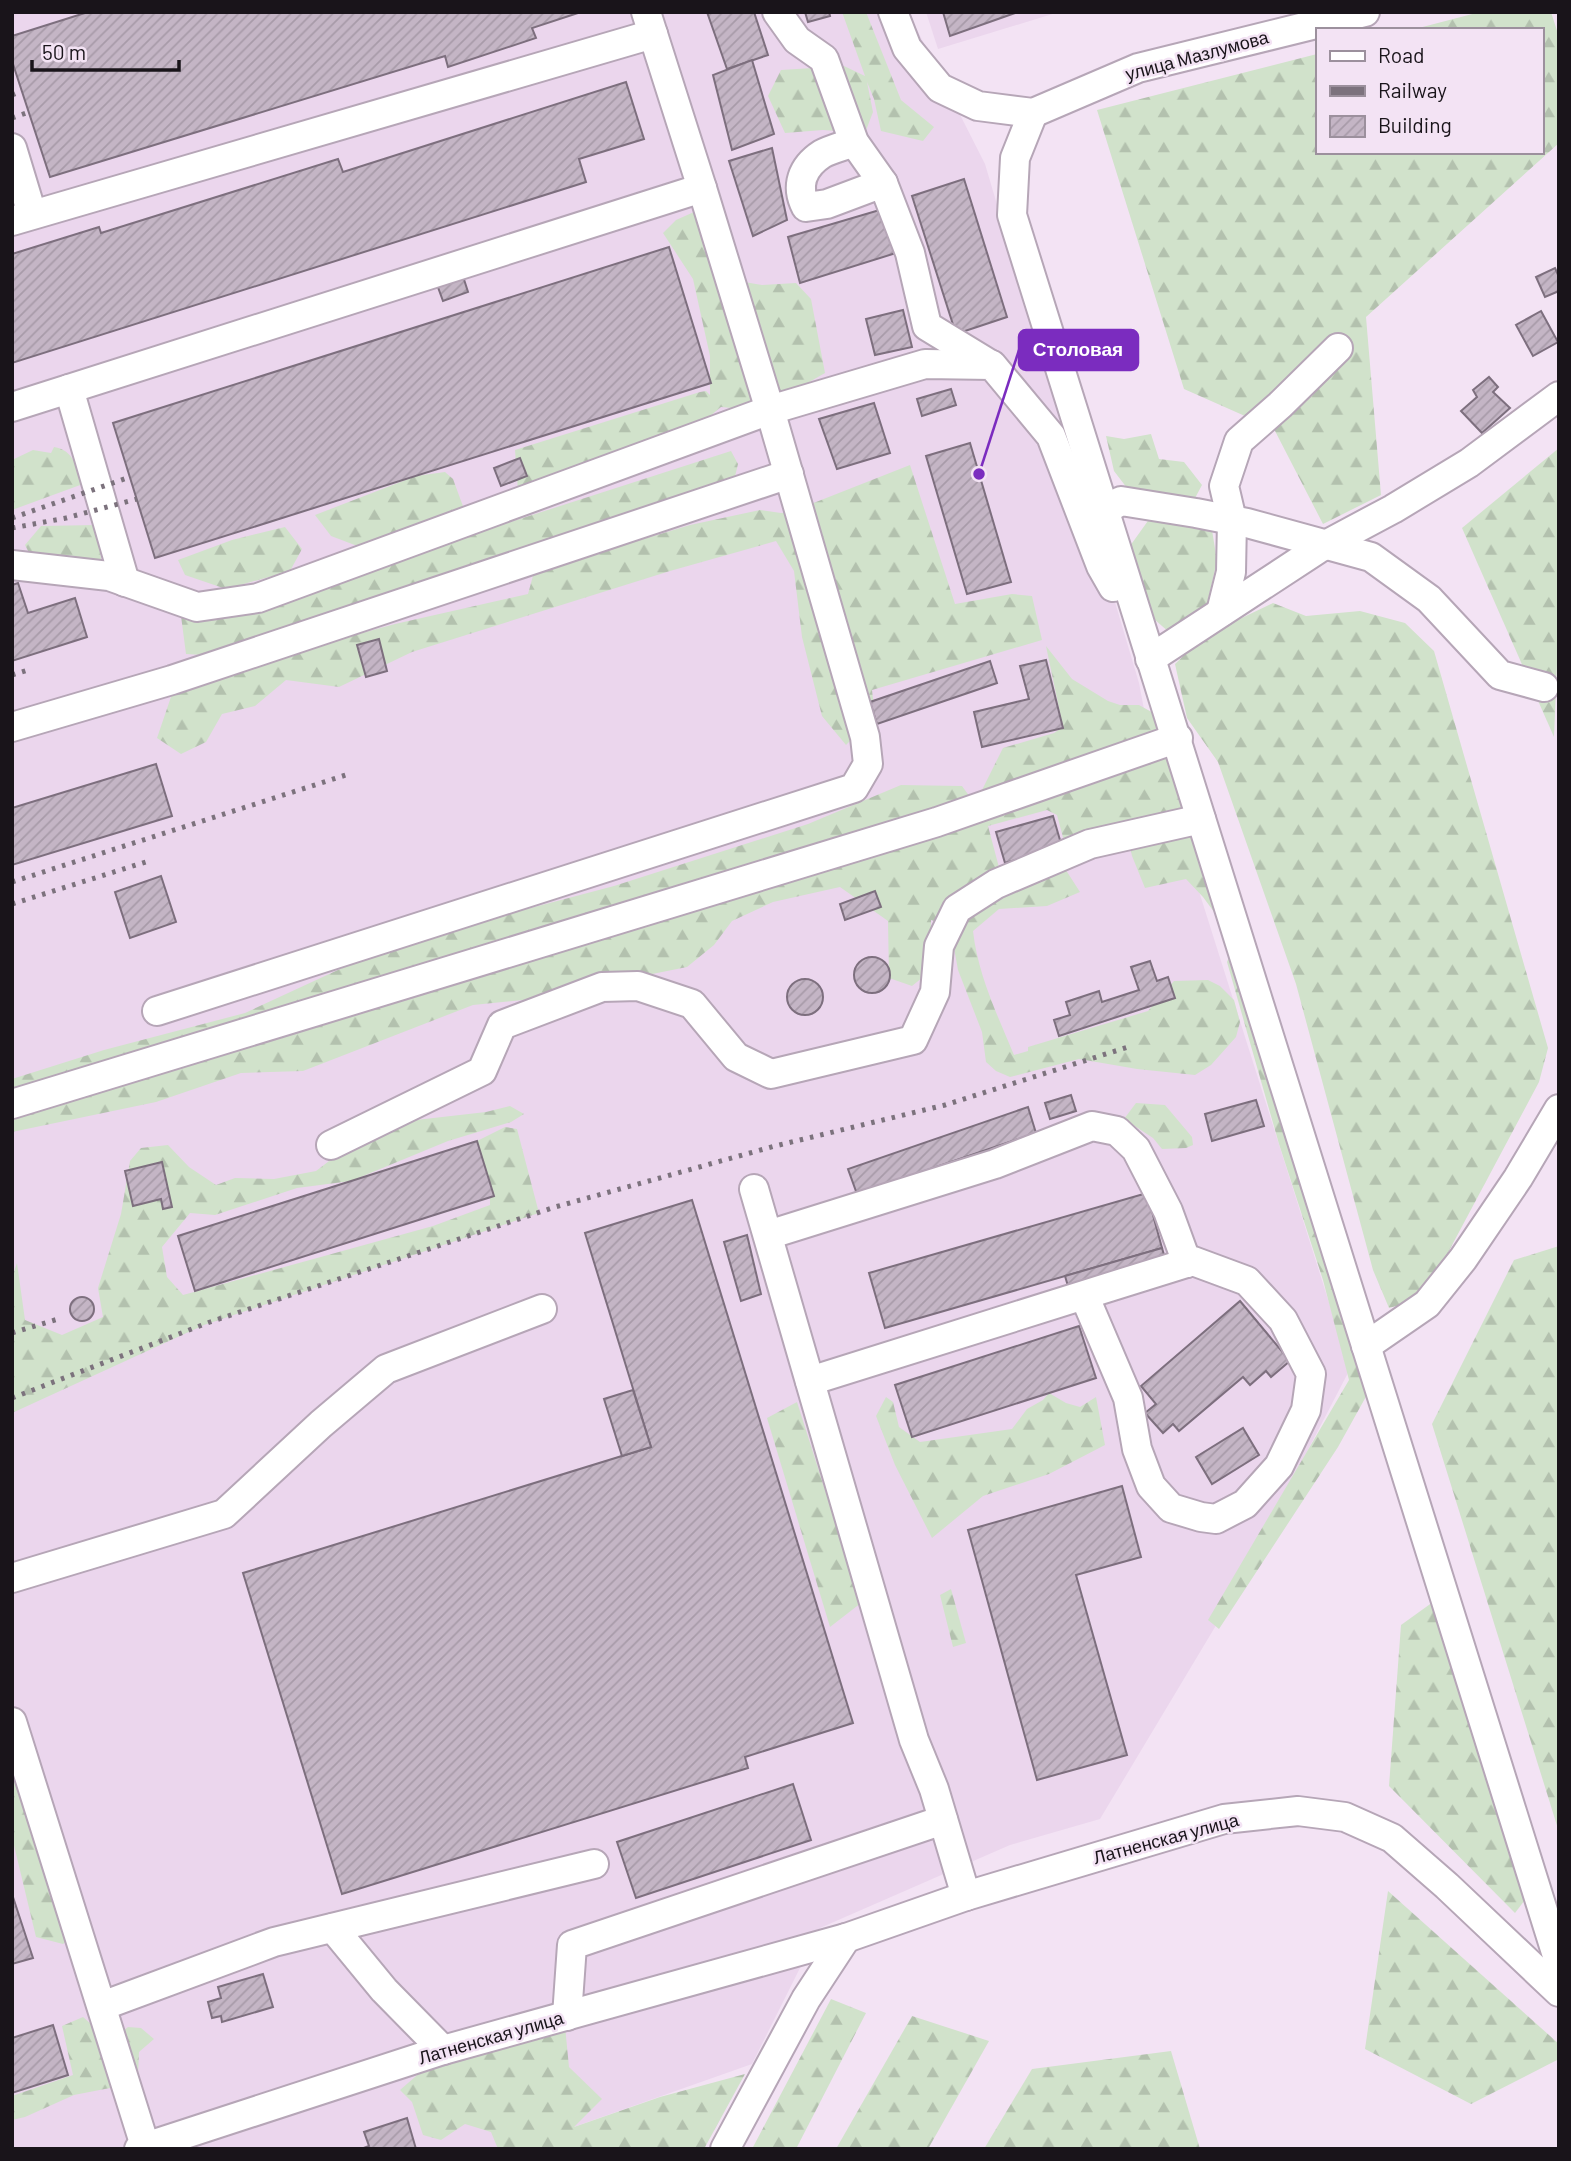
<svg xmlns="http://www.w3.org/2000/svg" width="1571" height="2161" viewBox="0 0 1571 2161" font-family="Barlow,sans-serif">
<defs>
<pattern id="forest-firs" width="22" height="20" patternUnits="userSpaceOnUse" patternTransform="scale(1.75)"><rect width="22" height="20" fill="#d1e2cb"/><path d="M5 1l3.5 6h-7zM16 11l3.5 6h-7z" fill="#b3c1ae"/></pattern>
<pattern id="building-hatch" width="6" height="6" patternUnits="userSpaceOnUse" patternTransform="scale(1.75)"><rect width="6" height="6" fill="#c4b5c5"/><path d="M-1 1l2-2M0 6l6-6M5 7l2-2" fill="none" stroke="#a89ba9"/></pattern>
</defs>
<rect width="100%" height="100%" fill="#f3e3f4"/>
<g fill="#ebd6ed">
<polygon points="12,12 908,12 985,164 1139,683 1148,730 1350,1369 1221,1617 1100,1819 1010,1845 820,1928 752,2064 534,2141 532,2149 12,2149"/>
<polygon points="926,12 1059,12 938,49"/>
</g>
<g fill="url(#forest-firs)">
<polygon points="842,12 866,12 901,100 934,127 923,141 881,131 874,99 867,82 873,112 865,133 823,130 785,133 768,96 781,70 844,66 865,76"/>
<polygon points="1480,12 1551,12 1559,37 1559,143 1366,317 1381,495 1323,524 1274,429 1184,389 1097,110 1317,54 1317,152 1541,152 1541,30 1411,30"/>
<polygon points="712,204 744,282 762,285 796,283 811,299 825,373 790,393 754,410 721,407 687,435 518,491 515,450 700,392 706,391 710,395 710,356 693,279 663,233 676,220"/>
<polygon points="1151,434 1159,459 1184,462 1202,485 1194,500 1127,488 1114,471 1106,436 1124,439"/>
<path d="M54 447C74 450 77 468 83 484L12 510V460L33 450 51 453Z"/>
<polygon points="1559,448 1559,615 1554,737 1462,528"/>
<polygon points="731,451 738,464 731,493 218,656 186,654 181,616 473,534"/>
<polygon points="910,465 955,604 1012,594 1032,596 1042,640 872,690 875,716 846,745 822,716 802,637 794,571 776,541 670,571 412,652 339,687 286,680 255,706 222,714 206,742 181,754 157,738 173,691 277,656 395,624 528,594 534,572 690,525 760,510 781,513 812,510 811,504"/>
<polygon points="445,472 453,479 464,509 360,547 331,536 315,515 416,476"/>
<polygon points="1150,518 1212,530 1217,561 1206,608 1170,633 1154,619 1130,546"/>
<polygon points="96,525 101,558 98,585 44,582 25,545 41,526"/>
<polygon points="285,527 302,549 290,571 226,589 185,575 178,560 232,540"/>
<polygon points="1273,603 1306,616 1360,611 1405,623 1434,651 1548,1048 1539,1082 1435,1277 1415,1301 1389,1308 1373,1270 1296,984 1218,762 1187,718 1175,664 1204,636"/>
<path d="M1046 646 1072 679 1108 701 1120 705H1139L1157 715 1217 916 1203 897 1186 879 1145 888 1132 856 1125 825 1065 845 1057 815 1047 810 988 826 1001 875 1062 864 1080 892 1047 906 999 909 973 931C978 975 997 1014 1014 1055L1028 1051V1047L1148 1011 1174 981 1208 980 1220 986 1234 1000 1240 1022 1236 1037 1211 1065 1195 1075 1137 1069 1079 1059 1010 1077 996 1071 986 1062 982 1032 958 970 950 926 931 920V930L948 957 912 986 889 978 888 921 840 887 773 902 732 921 714 945 687 967 523 1000 473 1005 303 1071 241 1073 156 1102 12 1132V1079L104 1050 245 1013 366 957 493 918 614 886 808 824 901 785 962 786 978 808 979 796 1003 748 1054 733 1063 727Z"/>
<polygon points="1229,957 1239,959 1373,1384 1338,1447 1219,1629 1208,1620 1349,1380 1323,1280 1279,1144 1227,962"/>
<polygon points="1136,1103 1165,1105 1192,1137 1193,1145 1186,1148 1162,1149 1153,1138 1124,1119"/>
<polygon points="510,1106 524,1114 511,1122 448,1141 351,1181 297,1188 215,1215 190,1213 162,1247 167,1277 183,1295 433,1226 490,1205 490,1183 477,1141 505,1127 517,1129 539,1213 204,1325 12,1413 12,1277 17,1263 25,1320 62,1335 103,1317 98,1288 121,1214 130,1161 141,1148 168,1145 189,1167 216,1185 235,1178 274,1179 316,1171 337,1155 407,1121 486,1112"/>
<polygon points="1559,1246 1559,1832 1432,1424 1514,1260"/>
<polygon points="1049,1393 1066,1403 1080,1407 1096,1397 1105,1445 1049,1474 983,1496 932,1538 895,1465 876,1416 886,1397 893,1402 899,1427 920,1442 1012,1429 1027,1409 1043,1400"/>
<polygon points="797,1402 861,1603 830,1627 767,1418"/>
<polygon points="951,1589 966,1643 953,1647 940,1595"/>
<polygon points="1433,1602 1531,1892 1515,1913 1389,1786 1401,1625"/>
<polygon points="12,1746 79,1933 63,1944 36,1937 12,1837"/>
<polygon points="1388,1891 1559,2044 1559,2059 1471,2104 1365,2049"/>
<polygon points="831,1999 866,2013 796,2149 752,2149"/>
<polygon points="912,2016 989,2041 928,2149 836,2149"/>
<polygon points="83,2017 91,2024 118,2035 128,2027 141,2028 154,2039 139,2052 138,2076 110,2088 74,2095 25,2117 12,2120 12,2096 73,2075 62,2026"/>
<polygon points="565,2026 569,2067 602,2099 574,2127 660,2097 745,2074 704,2149 498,2149 491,2132 465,2124 441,2140 423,2135 412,2102 400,2090 423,2070"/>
<polygon points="1171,2051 1200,2149 984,2149 1032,2069"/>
</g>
<g fill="url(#building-hatch)" stroke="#7d6f7e" stroke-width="2">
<polygon points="88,12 581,12 532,28 536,38 448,67 445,56 50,177 12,61 12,36"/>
<polygon points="707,12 754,12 768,55 727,69"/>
<polygon points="805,12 829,12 830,16 808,22"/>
<polygon points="943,12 1014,12 1015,13 950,36"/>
<polygon points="752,60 774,134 732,150 713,75"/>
<polygon points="626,82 644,139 579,159 586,182 12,363 12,254 99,227 101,233 338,159 343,172"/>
<polygon points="772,148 787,220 753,236 729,161"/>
<polygon points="964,179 1007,317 956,334 912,196"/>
<polygon points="883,209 896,253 800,283 788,237"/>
<polygon points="669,247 711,383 155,558 113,423"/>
<polygon points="1555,268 1559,277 1559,291 1545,297 1536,277"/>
<polygon points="461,270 468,292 443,301 435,279"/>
<polygon points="903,310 912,347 875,355 866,319"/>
<polygon points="1541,311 1558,342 1533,356 1516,325"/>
<polygon points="1489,377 1498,387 1493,392 1510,408 1482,433 1461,411 1477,397 1473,390"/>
<polygon points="951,389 956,405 922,416 917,399"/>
<polygon points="874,403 890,453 837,469 819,419"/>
<polygon points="970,443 1011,582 967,594 926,456"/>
<polygon points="520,458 527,476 501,486 494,468"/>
<polygon points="18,583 28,613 75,598 87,637 12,661 12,585"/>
<polygon points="379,639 387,671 366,677 357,645"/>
<polygon points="1046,660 1063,728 982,747 974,712 1029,699 1020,666"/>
<polygon points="990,661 997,683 877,724 870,702"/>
<polygon points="156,764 172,816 12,865 12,808"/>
<polygon points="1053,816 1062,847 1005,863 996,832"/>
<polygon points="161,876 176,922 130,938 115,892"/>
<polygon points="875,891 881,907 845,920 840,904"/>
<circle cx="872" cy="975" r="18"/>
<polygon points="1150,961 1157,981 1168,977 1175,998 1059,1036 1054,1020 1070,1015 1066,1002 1099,991 1102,1002 1139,990 1131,967"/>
<circle cx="805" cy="997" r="18"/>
<polygon points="1071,1095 1076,1111 1050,1119 1045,1103"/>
<polygon points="1256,1100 1264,1126 1212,1141 1205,1114"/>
<polygon points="1028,1107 1036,1133 857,1194 848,1169"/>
<polygon points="477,1141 494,1196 195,1291 178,1236"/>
<polygon points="162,1162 172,1207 163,1209 161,1199 133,1206 125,1171"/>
<polygon points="1147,1193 1162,1248 885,1328 869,1273"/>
<polygon points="692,1200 853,1723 745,1757 748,1768 342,1894 243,1573 651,1447 585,1233"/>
<polygon points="747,1235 761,1294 741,1301 724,1242"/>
<polygon points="1162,1248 1167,1265 1070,1293 1065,1276"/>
<circle cx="82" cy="1309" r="12"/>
<polygon points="1240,1301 1290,1361 1271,1377 1266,1371 1250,1385 1243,1377 1179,1431 1173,1424 1163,1433 1145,1413 1156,1404 1141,1386"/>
<polygon points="1079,1326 1096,1378 912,1437 895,1385"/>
<polygon points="633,1390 651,1447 622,1456 604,1399"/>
<polygon points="1243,1428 1259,1455 1212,1484 1196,1457"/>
<polygon points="1122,1486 1141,1557 1076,1575 1127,1755 1037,1780 968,1530"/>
<polygon points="793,1784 811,1840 636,1898 617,1842"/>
<polygon points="12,1894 33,1958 12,1964"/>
<polygon points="263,1974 273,2007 222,2022 221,2016 212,2018 208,2002 221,1998 218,1987"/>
<polygon points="53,2025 68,2075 12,2093 12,2038"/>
<polygon points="407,2118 416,2149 361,2149 369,2146 364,2132"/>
</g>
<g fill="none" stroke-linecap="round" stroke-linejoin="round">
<defs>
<g id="minor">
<polyline points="777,12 797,40 824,59 854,142 883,183 910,253 927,326 991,365"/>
<polyline points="893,12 907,48 940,88 978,106 1033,113 1138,68 1365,12"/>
<polyline points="1033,113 1015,158 1012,215 1559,1962"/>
<path d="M854 142C844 146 831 149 822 154 802 167 795 186 806 207L827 204 883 183"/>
<polyline points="12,148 32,214"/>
<polyline points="12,221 653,34"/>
<polyline points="69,389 125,582"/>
<polyline points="12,407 702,188 646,12"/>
<polyline points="1103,511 1121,501 1196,513 1247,523 1371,557 1429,599 1500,675 1544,687"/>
<polyline points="12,565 109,576 197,607 258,598 770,410 925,364 992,365 1051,436 1101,566 1113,587"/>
<polyline points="1221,612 1231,572 1232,520 1224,486 1239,441 1280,405 1338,348"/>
<polyline points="1150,659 1318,549 1393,509 1469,463 1559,396"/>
<polyline points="12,727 172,680 789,474"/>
<polyline points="157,1011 854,788 868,764 865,737 770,410 702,188"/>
<polyline points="12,1104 937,822 1178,738"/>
<polyline points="331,1145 482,1071 502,1025 602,987 638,986 692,1004 736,1057 771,1074 913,1040 935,992 939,946 957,909 996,884 1090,844 1201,819"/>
<polyline points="754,1189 914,1740 934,1789 966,1896"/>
<polyline points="768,1235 995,1164 1092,1126 1117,1131 1136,1149 1168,1211 1187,1263"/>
<polyline points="1366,1346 1427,1304 1463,1259 1518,1178 1559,1109"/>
<polyline points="810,1381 1084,1295 1193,1261 1247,1281 1283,1320 1311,1374 1306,1410 1279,1466 1245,1504 1216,1519 1201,1517 1171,1508 1151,1486 1137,1449 1128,1398 1084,1295"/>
<polyline points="12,1578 224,1514 321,1424 386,1369 542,1309"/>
<polyline points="12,1722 146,2149"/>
<polyline points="333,1928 384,1990 443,2050"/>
<polyline points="102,2006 274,1942 594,1864"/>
<polyline points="567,2016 572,1945 943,1820"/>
<polyline points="139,2149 443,2050 846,1938 966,1896 1224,1819 1298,1811 1345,1817 1392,1838 1447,1886 1559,1992"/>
<polyline points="725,2149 806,1999 846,1938"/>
</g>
</defs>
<use href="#minor" stroke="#b6a6b7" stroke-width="32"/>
<use href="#minor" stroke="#fff" stroke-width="28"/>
<g stroke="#7c727d" stroke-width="5" stroke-dasharray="3.5 7" stroke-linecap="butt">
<polyline points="12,95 22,91"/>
<polyline points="12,118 29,112"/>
<polyline points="12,518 130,477"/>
<polyline points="12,528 66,518 137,499"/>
<polyline points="12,675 28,670"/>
<polyline points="12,882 349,774"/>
<polyline points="12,904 152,860"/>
<polyline points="12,1333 58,1319"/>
<polyline points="12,1398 210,1322 555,1207 775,1146 945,1105 1128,1047"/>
</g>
</g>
<g text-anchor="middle" stroke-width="5" stroke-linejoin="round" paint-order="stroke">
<g font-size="18" fill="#19141a" stroke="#f3e3f4">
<text transform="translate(1197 56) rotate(-15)" y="6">улица Мазлумова</text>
<text transform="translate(1166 1839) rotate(-15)" y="6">Латненская улица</text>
<text transform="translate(491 2038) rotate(-16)" y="6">Латненская улица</text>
</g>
</g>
<path fill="none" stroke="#7b2cbf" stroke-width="2.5" d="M979 474L1019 350"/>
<circle fill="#7b2cbf" stroke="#f3e3f4" stroke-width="2.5" cx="979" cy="474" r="7"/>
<rect fill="#7b2cbf" stroke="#7b2cbf" stroke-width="2.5" x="1019" y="330" width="119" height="40" rx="7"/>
<g font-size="19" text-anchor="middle" font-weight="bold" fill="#fff">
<text x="1078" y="356">Столовая</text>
</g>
<rect width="1571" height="2161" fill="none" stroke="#19141a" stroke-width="28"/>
<rect x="1316" y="28" width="228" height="126" fill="#f3e3f4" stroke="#9c909d" stroke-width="2"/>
<rect x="1330" y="51" width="35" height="10" fill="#ffffff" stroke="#9c909d" stroke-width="2"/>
<text x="1378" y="63" font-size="21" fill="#19141a">Road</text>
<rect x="1330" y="86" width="35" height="10" fill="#7c727d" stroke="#9c909d" stroke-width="2"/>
<text x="1378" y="98" font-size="21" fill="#19141a">Railway</text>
<rect x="1330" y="116" width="35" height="21" fill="url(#building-hatch)" stroke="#9c909d" stroke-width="2"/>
<text x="1378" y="133" font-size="21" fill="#19141a">Building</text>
<path d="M32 60v10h147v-10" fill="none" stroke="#19141a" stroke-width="3.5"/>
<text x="42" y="60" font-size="21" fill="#19141a" stroke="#f3e3f4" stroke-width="5" paint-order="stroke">50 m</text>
</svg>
